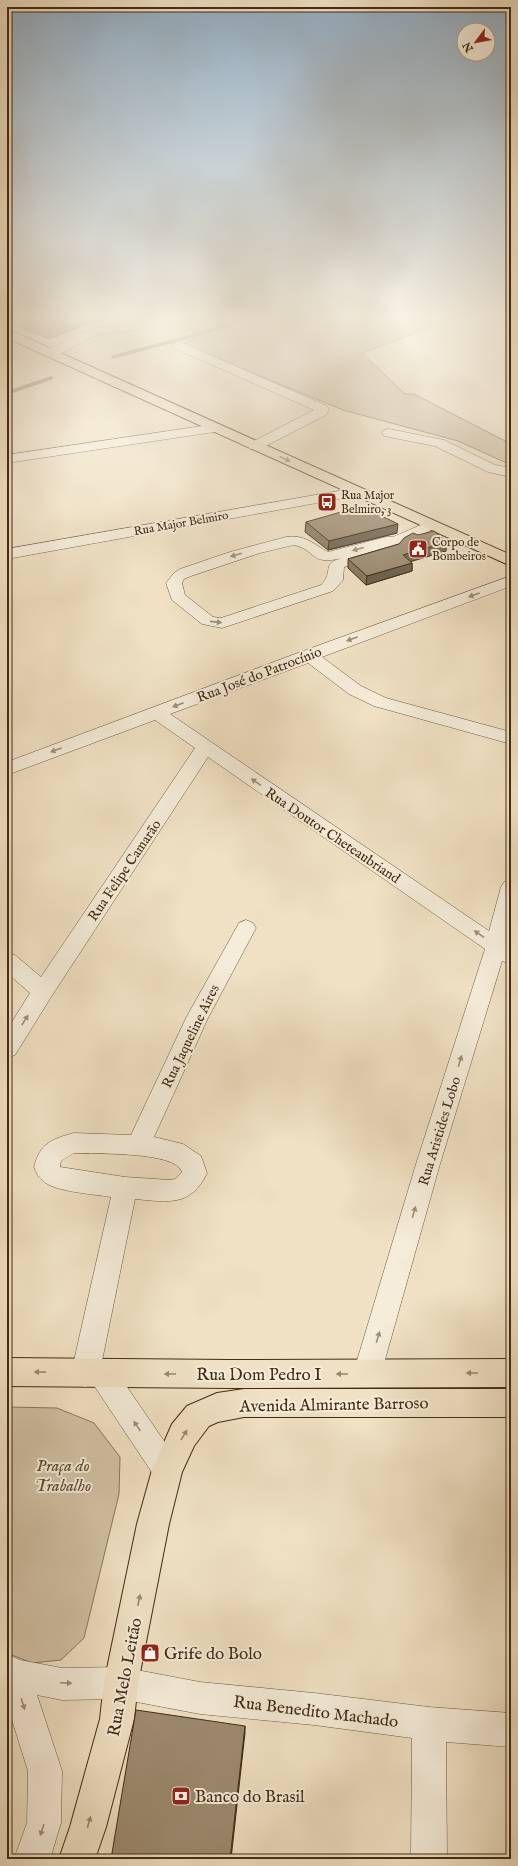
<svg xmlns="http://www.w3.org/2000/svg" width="518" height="1866" viewBox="0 0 518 1866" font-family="'IM FELL English',serif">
<rect width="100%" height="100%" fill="#f0e1c4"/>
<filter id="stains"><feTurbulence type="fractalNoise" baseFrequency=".005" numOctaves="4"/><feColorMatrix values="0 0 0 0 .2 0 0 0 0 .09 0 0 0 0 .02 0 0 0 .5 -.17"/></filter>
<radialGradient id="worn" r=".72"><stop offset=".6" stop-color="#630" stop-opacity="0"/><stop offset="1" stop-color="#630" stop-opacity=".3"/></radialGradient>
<g fill="#d2c2a6" stroke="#8a765d">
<polygon points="179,315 463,315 362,353 405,394 414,394 511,444 511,465 458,441 343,410 182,344 197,337"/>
<polygon points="483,315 511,315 511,327 510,328"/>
<polygon points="7,1407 57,1408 94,1423 120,1457 119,1494 84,1638 61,1660 32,1663 7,1653"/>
</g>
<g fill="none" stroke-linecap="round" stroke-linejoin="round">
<g stroke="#87735a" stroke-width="3.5">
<polyline points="113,357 192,336 260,315"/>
<polyline points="7,393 51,378"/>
</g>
<defs>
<g id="minor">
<polygon points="150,321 156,325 154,327 98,335 88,339 56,356 52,357 46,353 48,350 80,333 92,329"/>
<polygon points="178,341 327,406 329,409 326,415 260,449 250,449 248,446 250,443 314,410 174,348 172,345"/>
<polygon points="216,424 221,425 223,428 221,431 7,463 7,455"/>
<polygon points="389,429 444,440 495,465 511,468 511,477 488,472 435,446 384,436 382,433 384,430"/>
<polygon points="356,488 361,489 363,492 361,495 7,559 7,549"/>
<path d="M430 521 435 522 437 525 435 528 402 545 398 551 344 567 343 580 333 591 222 628 202 624 172 600 166 583 174 573 180 569 230 552 286 537C305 534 313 544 328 552L386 537H393ZM294 545C317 550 309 566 342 558 320 564 335 571 321 585L221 618 213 617 185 595 182 583 184 579 191 576 260 553Z"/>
<polygon points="511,576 511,586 322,657 361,686 386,698 511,732 511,744 374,706 349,694 308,663 170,714 489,931 501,887 504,882 511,880 511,928 507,943 511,945 511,964 502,961 440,1164 381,1374 377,1383 367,1387 357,1383 353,1374 416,1164 485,949 208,757 51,997 15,1055 7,1058 7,1030 30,993 7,973 7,953 15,955 41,977 195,748 155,720 7,775 7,762 303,651"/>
<path d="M246 920 253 923 256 928 208 1018 154 1137 183 1144 201 1156 207 1173C191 1207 168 1202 135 1199L102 1361 112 1365 177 1460 182 1470 177 1480 167 1485 157 1480 93 1384 85 1387 75 1383 71 1374 111 1197C94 1194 53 1192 42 1180 38 1177 36 1172 34 1167 40 1143 52 1139 74 1133L131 1135 186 1018 239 923ZM74 1153C94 1154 176 1151 182 1172L175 1179 170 1180 125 1177 60 1167 61 1161Z"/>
<polygon points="7,1654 20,1660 62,1668 121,1667 200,1682 314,1693 429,1707 511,1713 511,1747 446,1742 447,1859 411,1859 412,1738 314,1725 200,1714 121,1699 62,1700 37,1695 62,1771 61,1823 50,1859 14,1859 27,1823 28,1771 7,1704"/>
</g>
<g id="major">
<polygon points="7,329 511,555 511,566 7,338"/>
<polygon points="7,1358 230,1360 511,1359 511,1387 230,1388 7,1386"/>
<polygon points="244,1389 511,1389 511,1417 244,1417 218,1422 209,1426 194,1446 182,1472 169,1524 138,1683 134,1719 106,1827 95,1859 59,1859 70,1827 100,1719 104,1683 137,1524 152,1470 172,1424 187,1406 217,1393"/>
</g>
</defs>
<use href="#minor" stroke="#6e5840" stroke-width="1"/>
<use href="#major" stroke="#422b14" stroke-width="2"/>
<use href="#minor" fill="#f5ecd9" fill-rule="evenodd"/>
<use href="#major" fill="#f0e1c4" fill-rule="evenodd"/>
</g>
<g fill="#867760" stroke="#422b14">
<polygon points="7,315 110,315 49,339 7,321"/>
<polygon points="306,522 397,533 328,550 305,532"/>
<polygon points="399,544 446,551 410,561 412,563 412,571 366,585 348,568 348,559"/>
</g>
<g fill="#6d614e" stroke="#422b14">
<polygon points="82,315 110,315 49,339 48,329"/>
<polygon points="398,524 397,533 328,550 329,541"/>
<polygon points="447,542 446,551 403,564 403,555"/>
<polygon points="412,563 412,571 366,585 367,576"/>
<polygon points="245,1726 245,1733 231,1859 230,1859"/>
</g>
<g fill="#9c8a70" stroke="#422b14">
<polygon points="17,315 82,315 48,329"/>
<polygon points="362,506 398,524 329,541 306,522"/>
<polygon points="434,531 447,542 403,555 412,563 367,576 348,559 399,544 404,538 413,533 418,535"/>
<polygon points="136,1710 245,1726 230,1859 111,1859"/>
</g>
<defs><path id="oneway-solid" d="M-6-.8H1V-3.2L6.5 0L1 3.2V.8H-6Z"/></defs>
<g fill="#99866c">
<use href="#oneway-solid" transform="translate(285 459) rotate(25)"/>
<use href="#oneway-solid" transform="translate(40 1372) rotate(-179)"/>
<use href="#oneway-solid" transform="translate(472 1373) rotate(180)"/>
<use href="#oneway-solid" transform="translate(170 1374) rotate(-180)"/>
<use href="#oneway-solid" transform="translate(342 1374) rotate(-180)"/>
<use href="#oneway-solid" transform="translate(184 1435) rotate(-59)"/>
<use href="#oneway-solid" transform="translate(139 1600) rotate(-78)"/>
<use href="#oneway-solid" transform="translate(89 1822) rotate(-74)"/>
</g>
<g fill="#9c8c76">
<use href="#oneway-solid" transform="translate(358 549) rotate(165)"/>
<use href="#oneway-solid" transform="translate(236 555) rotate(164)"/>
<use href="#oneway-solid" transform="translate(474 595) rotate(160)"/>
<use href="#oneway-solid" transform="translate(216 622) rotate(6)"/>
<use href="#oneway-solid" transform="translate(352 639) rotate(160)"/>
<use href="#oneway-solid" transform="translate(178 705) rotate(159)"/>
<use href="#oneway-solid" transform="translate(56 750) rotate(160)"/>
<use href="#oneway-solid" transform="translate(256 782) rotate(-146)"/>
<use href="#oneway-solid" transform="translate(479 934) rotate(-146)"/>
<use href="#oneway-solid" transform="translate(25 1020) rotate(-58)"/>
<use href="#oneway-solid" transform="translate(460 1061) rotate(-73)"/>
<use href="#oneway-solid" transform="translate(414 1212) rotate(-74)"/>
<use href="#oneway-solid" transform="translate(378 1337) rotate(-74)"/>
<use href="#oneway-solid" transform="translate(137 1426) rotate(-124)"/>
<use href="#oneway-solid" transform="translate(66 1683) rotate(2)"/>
<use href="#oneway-solid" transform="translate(23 1704) rotate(72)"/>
<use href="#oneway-solid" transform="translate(42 1830) rotate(109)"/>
</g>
<linearGradient id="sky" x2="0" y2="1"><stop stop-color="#93adc2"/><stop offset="0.55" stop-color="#f8f2e4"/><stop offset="1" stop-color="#f8f2e4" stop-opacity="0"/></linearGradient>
<rect width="518" height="577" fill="url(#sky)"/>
<defs>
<symbol id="bus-square" viewBox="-11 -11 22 22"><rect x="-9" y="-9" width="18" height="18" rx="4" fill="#8f2418" stroke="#f5ecd9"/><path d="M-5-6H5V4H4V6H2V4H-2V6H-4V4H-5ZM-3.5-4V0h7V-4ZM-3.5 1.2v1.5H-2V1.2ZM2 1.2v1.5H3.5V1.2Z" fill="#fff"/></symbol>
<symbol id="civic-square" viewBox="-11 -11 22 22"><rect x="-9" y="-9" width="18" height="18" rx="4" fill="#8f2418" stroke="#f5ecd9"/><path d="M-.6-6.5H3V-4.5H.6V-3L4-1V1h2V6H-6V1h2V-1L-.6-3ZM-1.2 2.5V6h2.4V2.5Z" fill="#fff"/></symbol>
<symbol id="shop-square" viewBox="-11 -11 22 22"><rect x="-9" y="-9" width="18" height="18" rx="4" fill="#8f2418" stroke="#f5ecd9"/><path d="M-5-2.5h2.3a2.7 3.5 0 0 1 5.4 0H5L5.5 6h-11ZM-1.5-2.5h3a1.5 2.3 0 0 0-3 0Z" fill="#fff"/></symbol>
<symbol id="bank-square" viewBox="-11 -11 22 22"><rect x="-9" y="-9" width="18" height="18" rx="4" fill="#8f2418" stroke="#f5ecd9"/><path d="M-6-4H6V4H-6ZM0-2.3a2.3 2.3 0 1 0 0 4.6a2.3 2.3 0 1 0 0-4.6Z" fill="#fff"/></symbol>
</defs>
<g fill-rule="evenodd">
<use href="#bus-square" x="316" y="491" width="22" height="22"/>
<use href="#civic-square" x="407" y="538" width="22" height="22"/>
<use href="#shop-square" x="139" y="1642" width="22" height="22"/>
<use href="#bank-square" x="170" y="1785" width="22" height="22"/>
</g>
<g text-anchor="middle" stroke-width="4" stroke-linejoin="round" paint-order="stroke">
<g font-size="12" fill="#422b14" stroke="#f5ecd9" text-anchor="start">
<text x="341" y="499">Rua Major<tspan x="341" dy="14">Belmiro, 3</tspan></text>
<text x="432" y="546">Corpo de<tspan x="432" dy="14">Bombeiros</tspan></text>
</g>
<g font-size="12" fill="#422b14" stroke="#f5ecd9">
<text transform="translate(181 523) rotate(-10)" y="4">Rua Major Belmiro</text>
</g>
<g font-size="14" fill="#422b14" stroke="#f5ecd9">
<text transform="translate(259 674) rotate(-21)" y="5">Rua José do Patrocínio</text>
<text transform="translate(333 835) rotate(34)" y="5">Rua Doutor Cheteaubriand</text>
<text transform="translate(124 870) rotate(-56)" y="5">Rua Felipe Camarão</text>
<text transform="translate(190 1036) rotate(-64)" y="5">Rua Jaqueline Aires</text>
<text transform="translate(439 1131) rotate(-73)" y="5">Rua Aristides Lobo</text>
</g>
<g font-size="17" fill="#422b14" stroke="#f5ecd9">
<text x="259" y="1380">Rua Dom Pedro I</text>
<text transform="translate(334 1404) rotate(-1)" y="6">Avenida Almirante Barroso</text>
<text transform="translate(124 1677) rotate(-79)" y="6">Rua Melo Leitão</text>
<text transform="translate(316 1711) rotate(7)" y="6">Rua Benedito Machado</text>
</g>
<g font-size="17" font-style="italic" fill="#5f4931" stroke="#f5ecd9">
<text x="63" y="1471">Praça do<tspan x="63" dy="20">Trabalho</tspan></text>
</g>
<g font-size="17" fill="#422b14" stroke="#f5ecd9" text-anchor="start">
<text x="164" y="1659">Grife do Bolo</text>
<text x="195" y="1802">Banco do Brasil</text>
</g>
</g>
<rect width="518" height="1866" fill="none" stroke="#f0e1c4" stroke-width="24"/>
<rect x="8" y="8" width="502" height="1850" fill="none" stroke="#422b14" stroke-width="2"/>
<rect x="12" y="12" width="494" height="1842" fill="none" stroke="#422b14"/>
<g transform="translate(476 42) rotate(238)"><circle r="19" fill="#f5ecd9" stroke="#ad9f8a"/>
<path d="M0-3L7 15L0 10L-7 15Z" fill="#8f2418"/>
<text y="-6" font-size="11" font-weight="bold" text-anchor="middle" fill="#422b14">N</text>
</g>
<rect width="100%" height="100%" filter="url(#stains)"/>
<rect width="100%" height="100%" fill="url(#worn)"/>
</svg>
